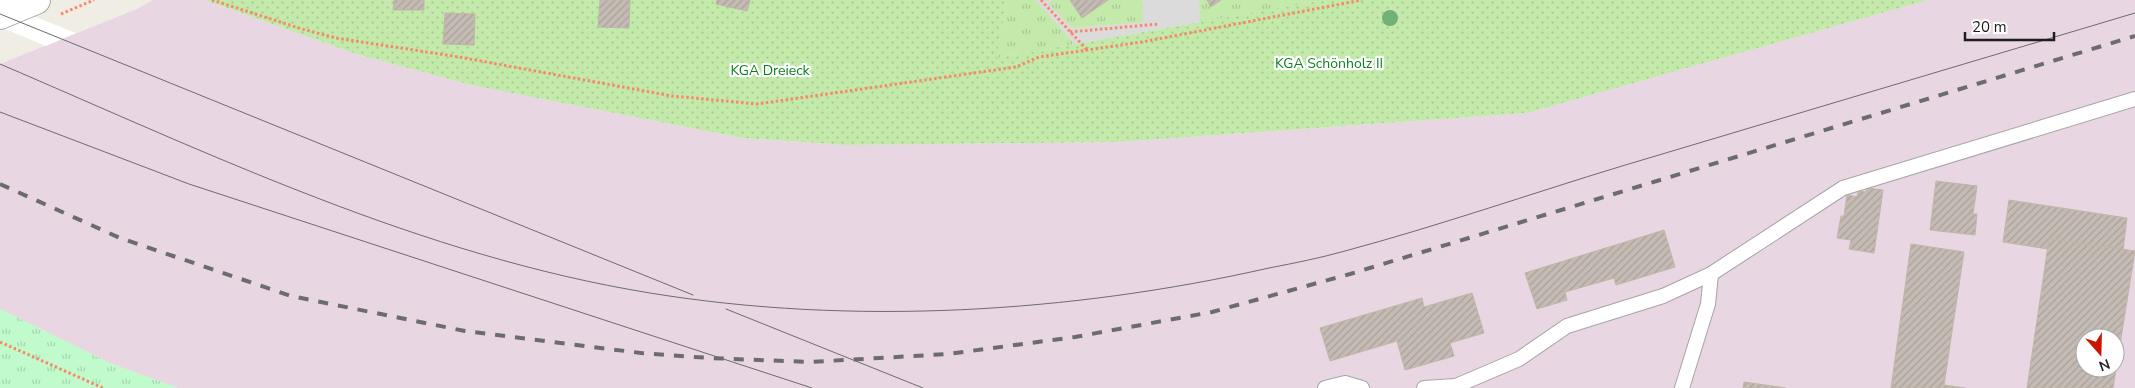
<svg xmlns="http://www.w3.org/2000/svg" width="2135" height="388" viewBox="0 0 2135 388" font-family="'Nunito Sans',sans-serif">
<defs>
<pattern id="grass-tufts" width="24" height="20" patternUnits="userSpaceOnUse" patternTransform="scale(1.25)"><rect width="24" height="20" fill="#c3eaaa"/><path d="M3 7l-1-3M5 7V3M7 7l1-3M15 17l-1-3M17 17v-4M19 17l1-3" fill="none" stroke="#a7c892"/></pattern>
<pattern id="park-tufts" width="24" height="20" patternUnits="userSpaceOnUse" patternTransform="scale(1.25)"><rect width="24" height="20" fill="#c1facb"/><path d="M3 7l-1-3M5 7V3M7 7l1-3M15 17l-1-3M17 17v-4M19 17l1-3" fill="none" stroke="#a5d6ae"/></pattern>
<pattern id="garden-dots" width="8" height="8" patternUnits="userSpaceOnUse" patternTransform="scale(1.25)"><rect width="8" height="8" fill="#c3eaaa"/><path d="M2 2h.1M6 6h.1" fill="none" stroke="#a7c892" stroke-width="1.8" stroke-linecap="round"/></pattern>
<pattern id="building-hatch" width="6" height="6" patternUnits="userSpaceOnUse" patternTransform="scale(1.25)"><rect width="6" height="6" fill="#c4bcb4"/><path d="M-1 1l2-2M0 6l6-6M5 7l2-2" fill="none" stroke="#a8a19a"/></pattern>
</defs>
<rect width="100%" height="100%" fill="#efede4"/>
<polygon fill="#dcdbdb" points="1007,0 1324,0 996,58"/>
<path fill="#e8d6e3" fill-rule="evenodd" d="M153 0H205L356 54 471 85 743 138 846 145 1118 142 1527 113 1928 0H2135V388H178L112 364 0 309V64L137 9ZM2085 338H2115V368H2085Z"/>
<g fill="url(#grass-tufts)">
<polygon points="1007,0 1035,0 1075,44 996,58"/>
<polygon points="1053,0 1070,0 1082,17 1108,0 1142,0 1143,22 1072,28 1048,3"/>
<polygon points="1199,0 1207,0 1212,7 1221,0 1324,0 1200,22"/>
</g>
<polygon fill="url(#park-tufts)" points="0,309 112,364 178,388 0,388"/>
<polygon fill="url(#garden-dots)" points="205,0 1007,0 996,58 1324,0 1928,0 1527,113 1118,142 846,145 743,138 471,85 356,54"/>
<polygon fill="#fff" points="0,3 76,33 46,46 0,27"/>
<g fill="url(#building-hatch)" stroke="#c1b5a6" fill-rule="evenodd">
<polygon points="394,0 424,0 424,10 393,10"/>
<polygon points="600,0 630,0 629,28 598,27"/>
<polygon points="717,0 750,0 747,11 716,4"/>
<polygon points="1070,0 1108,0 1082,18"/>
<polygon points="1207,0 1221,0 1211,7"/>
<polygon points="445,13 475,14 474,45 443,44"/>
<polygon points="1936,181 1977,186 1973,214 1977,214 1975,235 1930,230"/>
<polygon points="1867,188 1883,190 1874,253 1849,249 1851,240 1837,238 1841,216 1844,216 1847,195 1857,197 1858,191 1866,192"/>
<polygon points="2009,200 2127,218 2123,250 2049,239 2048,249 2003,242"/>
<polygon points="1664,230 1675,267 1616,285 1614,278 1565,292 1567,300 1537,309 1525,273"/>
<path d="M2049 239 2135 251 2113 388H2027ZM2085 338H2115V368H2085Z"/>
<polygon points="1911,244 1964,252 1944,385 1965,388 1891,388"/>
<polygon points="1472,293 1484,333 1450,343 1454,356 1405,370 1397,341 1330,361 1320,328 1422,298 1424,307"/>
<polygon points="1744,382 1786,388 1743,388"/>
</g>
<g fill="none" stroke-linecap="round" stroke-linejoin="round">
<defs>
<g id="service">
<polyline points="1456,386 1519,359 1567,326 1663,296 1711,274 1843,188 2135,99"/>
<polyline points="1325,388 1345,383 1362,388"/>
<polyline points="1424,388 1456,386 1458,388"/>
<polyline points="1682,388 1708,304 1711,274"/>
</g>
<polyline id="tertiary" points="0,15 36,0"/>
</defs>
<use href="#service" stroke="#a5a5a5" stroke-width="16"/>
<use href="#tertiary" stroke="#a5a5a5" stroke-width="30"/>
<g stroke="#fb876a" stroke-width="3" stroke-dasharray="2.5 2.5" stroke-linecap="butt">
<polyline points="212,0 302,29 336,38 459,57 672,96 757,104 1016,67 1039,57 1142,42 1362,0"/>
<polyline points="1041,0 1088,51"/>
<polyline points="61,14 94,0"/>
<polyline points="1070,32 1159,24"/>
<polyline points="0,342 103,388"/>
</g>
<use href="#service" stroke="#fff" stroke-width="14"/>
<use href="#tertiary" stroke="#fff" stroke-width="28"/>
<g stroke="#6c6c6c" stroke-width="1">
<polyline points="0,14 693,295"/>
<path d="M0 64C210 154 422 256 650 293 852 326 1070 313 1269 268 1295 263 1320 258 1345 251 1438 226 1530 194 1622 166 1793 115 1964 64 2135 13"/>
<polyline points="0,112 189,184 812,388"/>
<polyline points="726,309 923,388"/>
</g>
<polyline stroke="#6c6c6c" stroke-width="4" stroke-dasharray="10 10" stroke-linecap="butt" points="0,184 120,238 291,296 465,331 641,353 709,358 810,362 948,354 1075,337 1212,312 1350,274 2135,36"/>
</g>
<circle fill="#72b078" cx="1390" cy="18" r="8"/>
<g text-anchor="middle" stroke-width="4.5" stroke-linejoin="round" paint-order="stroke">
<g font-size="14" fill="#0b7e20" stroke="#fff">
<text x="1329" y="68">KGA Schönholz II</text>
<text x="770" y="75">KGA Dreieck</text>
</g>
</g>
<g transform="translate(2100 353) rotate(160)"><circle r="24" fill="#ffffff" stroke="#a5a5a5"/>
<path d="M0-4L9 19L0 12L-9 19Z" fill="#cd1400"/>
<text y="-8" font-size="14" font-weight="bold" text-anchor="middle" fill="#1e1e1e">N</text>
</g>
<path d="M1965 32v8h89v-8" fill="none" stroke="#1e1e1e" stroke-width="2.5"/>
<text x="1972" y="32" font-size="15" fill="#1e1e1e" stroke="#ffffff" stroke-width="4" paint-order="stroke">20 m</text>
</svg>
